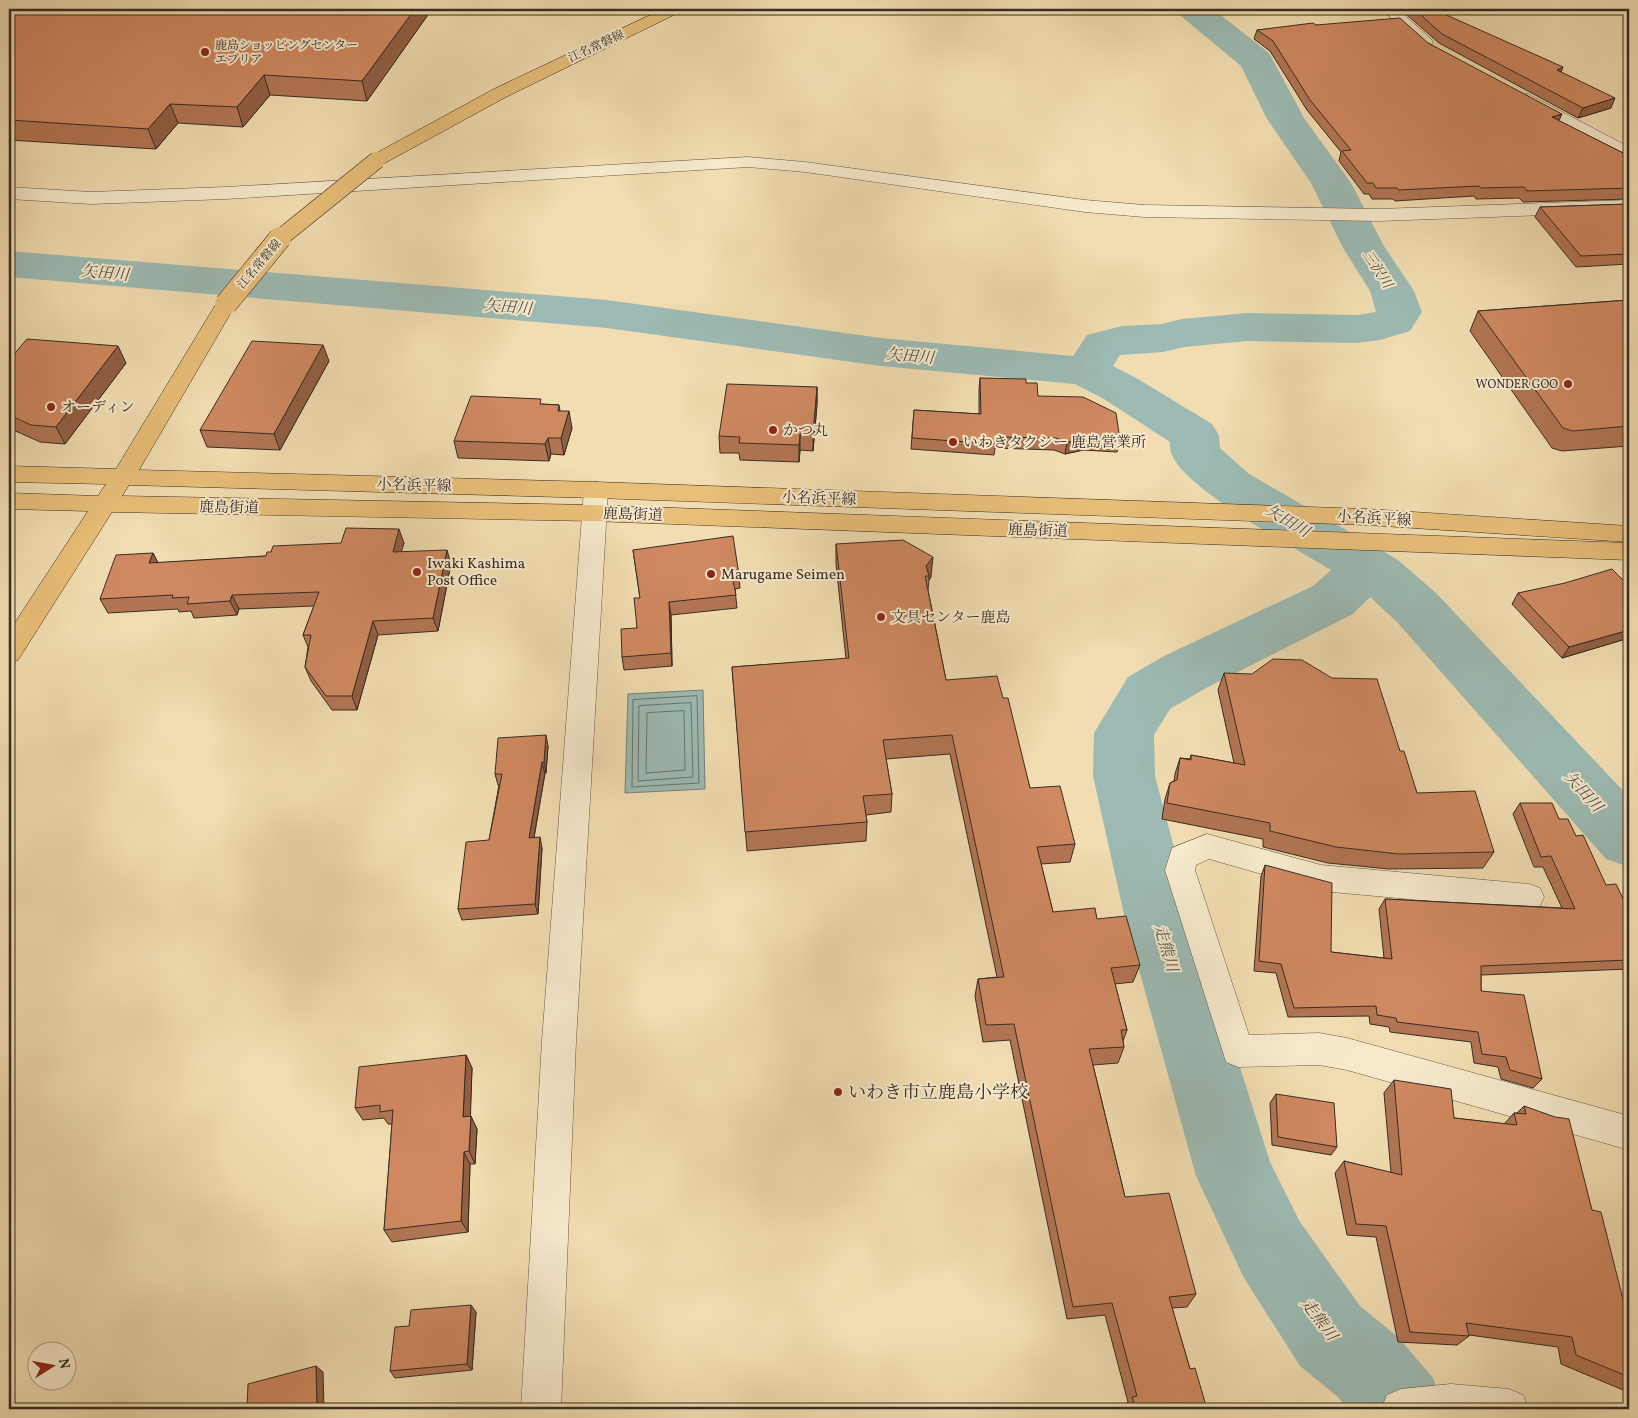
<svg xmlns="http://www.w3.org/2000/svg" width="1638" height="1418" viewBox="0 0 1638 1418" font-family="Vollkorn,'Noto Serif JP',serif">
<rect width="100%" height="100%" fill="#f1ddb1"/>
<filter id="stains"><feTurbulence type="fractalNoise" baseFrequency=".004" numOctaves="4"/><feColorMatrix values="0 0 0 0 .2 0 0 0 0 .09 0 0 0 0 .02 0 0 0 .5 -.17"/></filter>
<radialGradient id="worn" r=".72"><stop offset=".6" stop-color="#630" stop-opacity="0"/><stop offset="1" stop-color="#630" stop-opacity=".3"/></radialGradient>
<polygon fill="#9cbab3" stroke="#74817a" points="703,690 705,789 625,793 628,694"/>
<g fill="none" stroke-linecap="round" stroke-linejoin="round">
<g stroke="#6a736c" stroke-width="1">
<polygon points="697,696 699,783 632,787 633,700"/>
<polygon points="691,703 693,777 638,781 639,706"/>
<polygon points="684,711 685,770 646,773 647,713"/>
</g>
<path fill="#9cbab3" fill-rule="evenodd" d="M1176 9H1213L1269 53 1304 118 1351 183 1384 246 1414 291 1422 312 1410 331 1380 340 1357 343 1247 341 1184 347 1163 352 1120 355 1113 366 1138 379 1212 424 1219 435 1220 448 1249 474 1398 560 1437 594 1629 797V867L1606 859 1397 622 1370 597 1353 614 1206 688 1170 709 1154 735 1155 776 1193 919 1270 1162 1300 1222 1360 1306 1398 1337 1433 1378 1445 1409H1348L1338 1397 1300 1366 1244 1278 1196 1176 1125 919 1093 776 1094 733 1128 677 1164 656 1313 586 1331 570C1295 548 1184 489 1171 453 1170 450 1170 445 1170 442L1104 399 1075 384 881 366 607 328 9 277V251L607 300 881 338 1073 356 1087 335 1122 326 1162 324 1182 319 1247 313 1357 315 1376 312 1370 291 1342 246 1311 183 1267 119 1241 66 1181 16Z"/>
<defs>
<g id="street">
<polygon points="1382,9 1398,9 1431,39 1433,42 1431,45 1419,45"/>
<polygon points="1528,94 1629,147 1629,159 1522,103 1520,99 1522,95"/>
<polygon points="748,157 805,162 1085,200 1144,205 1379,209 1629,200 1629,212 1379,221 1144,217 1085,212 805,172 748,167 226,199 91,204 9,199 9,187 91,192 226,187"/>
<polygon points="596,482 604,484 608,490 576,1041 561,1409 521,1409 542,1041 584,490 588,484"/>
<polygon points="1207,834 1321,865 1529,884 1540,888 1544,897 1540,906 1529,910 1321,891 1209,859 1196,865 1195,870 1249,1035 1319,1033 1347,1038 1629,1116 1629,1150 1347,1070 1319,1065 1238,1067 1226,1062 1165,870 1172,848"/>
<polygon points="1451,1384 1509,1389 1523,1395 1529,1409 1381,1409 1387,1395 1401,1389"/>
</g>
<g id="primary">
<polygon points="663,9 683,9 680,12 506,97 383,164 371,164 368,160 371,156 494,89"/>
<polygon points="226,298 233,300 236,304 139,470 596,482 1367,509 1629,526 1629,542 1367,525 596,498 129,485 122,496 593,505 1629,543 1629,560 593,521 112,512 18,660 9,663 9,632 88,511 9,509 9,493 98,496 106,484 9,482 9,466 116,469 216,304 219,300"/>
</g>
</defs>
<use href="#street" stroke="#665848" stroke-width="1"/>
<use href="#primary" stroke="#372c25" stroke-width="1"/>
<use href="#street" fill="#f6e9cc" fill-rule="evenodd"/>
<use href="#primary" fill="#e8be78" fill-rule="evenodd"/>
<defs>
<polyline id="primary-bridge-far1" points="279,239 377,160"/>
<polyline id="primary-bridge" points="226,304 280,238"/>
</defs>
<use href="#primary-bridge-far1" stroke="#372c25" stroke-width="18" stroke-linecap="butt"/>
<use href="#primary-bridge" stroke="#372c25" stroke-width="23" stroke-linecap="butt"/>
<use href="#primary-bridge-far1" stroke="#e8be78" stroke-width="17"/>
<use href="#primary-bridge" stroke="#e8be78" stroke-width="22"/>
</g>
<g fill="#b27553" stroke="#372c25">
<polygon points="9,9 432,9 367,101 270,95 243,127 178,123 156,149 9,140"/>
<polygon points="1406,9 1433,9 1561,72 1611,108 1578,118 1439,43 1406,14"/>
<polygon points="1316,25 1428,43 1559,121 1629,156 1629,199 1523,202 1519,198 1476,199 1474,196 1395,201 1393,199 1372,199 1369,194 1364,194 1339,161 1341,152 1307,110 1270,51 1254,39 1257,30"/>
<polygon points="1629,204 1629,264 1576,267 1535,217 1540,207"/>
<polygon points="1629,300 1629,446 1562,451 1552,448 1470,331 1478,311"/>
<polygon points="9,360 126,363 65,444 40,442 9,428"/>
<polygon points="329,361 280,450 207,447 200,430"/>
<polygon points="980,378 1026,383 1038,396 1120,440 1117,452 1083,450 1065,454 1054,450 995,448 994,455 911,449 914,410 979,414 979,389"/>
<polygon points="817,387 817,404 813,451 800,450 799,462 740,460 739,453 720,453 719,436"/>
<polygon points="542,404 559,405 560,411 572,428 564,455 551,454 549,461 458,458 454,441"/>
<polygon points="404,543 401,551 451,564 438,631 378,635 357,710 332,710 311,681 305,667 308,647 303,635 314,606 239,609 237,615 194,618 191,611 179,612 178,609 108,613 100,599 153,553 158,563 266,556"/>
<polygon points="836,544 931,577 929,580 928,590 946,680 1003,698 1030,788 1075,844 1070,862 1041,864 1053,912 1097,919 1140,965 1133,982 1115,984 1127,1030 1123,1041 1124,1047 1118,1063 1093,1065 1125,1197 1196,1294 1187,1307 1172,1308 1190,1369 1207,1409 1125,1409 1125,1407 1128,1402 1105,1315 1067,1319 1010,1040 983,1042 975,996 978,979 997,977 950,754 886,759 892,794 891,812 866,815 867,822 866,841 747,851 732,667 846,659 836,564"/>
<polygon points="633,550 739,575 740,588 735,589 737,608 671,615 672,666 624,670 622,657 637,628 640,598"/>
<polygon points="1629,586 1629,638 1562,658 1512,604 1518,593"/>
<polygon points="1224,673 1400,751 1417,793 1494,852 1483,868 1389,869 1328,863 1263,847 1263,839 1162,819 1165,799 1170,783 1174,781 1175,774 1180,758 1190,759 1191,755 1234,763 1218,690"/>
<polygon points="548,746 546,773 545,773 534,838 542,848 538,914 462,920 458,909 489,840 499,785 498,785 495,774"/>
<polygon points="1520,803 1559,819 1576,836 1606,885 1629,911 1629,969 1481,975 1481,991 1542,1079 1533,1088 1501,1079 1498,1067 1474,1063 1471,1042 1390,1032 1389,1027 1370,1024 1369,1016 1288,1017 1276,973 1254,971 1261,876 1265,865 1331,952 1384,958 1379,909 1385,899 1562,908 1543,867 1534,867 1513,814"/>
<polygon points="466,1055 472,1068 470,1116 477,1129 475,1164 470,1164 468,1232 392,1242 384,1230 392,1124 388,1124 384,1118 363,1120 355,1108"/>
<polygon points="1394,1080 1454,1118 1504,1124 1514,1113 1517,1113 1524,1106 1592,1210 1629,1323 1629,1391 1628,1392 1561,1364 1558,1347 1469,1335 1469,1336 1457,1345 1398,1342 1376,1237 1347,1235 1335,1173 1344,1161 1391,1173 1384,1093"/>
<polygon points="1276,1094 1337,1147 1331,1155 1272,1145 1270,1103"/>
<polygon points="476,1312 472,1370 395,1378 390,1371 409,1326"/>
</g>
<g fill="#915f43" stroke="#372c25">
<polygon points="415,9 432,9 367,101 362,81"/>
<polygon points="1563,67 1559,77 1557,70"/>
<polygon points="264,75 270,95 243,127 237,107"/>
<polygon points="1615,98 1611,108 1578,118 1583,108"/>
<polygon points="170,104 178,123 156,149 148,129"/>
<polygon points="1562,114 1557,125 1552,117"/>
<polygon points="323,345 329,361 280,450 274,434"/>
<polygon points="118,346 126,363 65,444 56,427"/>
<polygon points="817,387 817,404 813,451 813,434"/>
<polygon points="569,411 572,428 564,455 561,438"/>
<polygon points="800,434 800,450 799,462 799,445"/>
<polygon points="548,438 551,454 549,461 545,444"/>
<polygon points="1085,439 1083,450 1065,454 1067,442"/>
<polygon points="399,529 404,543 397,566 393,552"/>
<polygon points="447,550 451,564 438,631 433,618"/>
<polygon points="153,553 160,567 149,563"/>
<polygon points="933,557 931,577 929,580 929,576 926,566"/>
<polygon points="232,595 239,609 237,615 230,601"/>
<polygon points="669,602 671,615 672,666 671,653"/>
<polygon points="373,621 378,635 357,710 352,696"/>
<polygon points="1629,630 1629,638 1562,658 1569,647"/>
<polygon points="546,735 548,746 546,773 544,762"/>
<polygon points="542,762 545,773 532,848 529,838"/>
<polygon points="540,837 542,848 538,914 535,904"/>
<polygon points="466,1055 472,1068 470,1130 463,1117"/>
<polygon points="471,1116 477,1129 475,1164 469,1151"/>
<polygon points="464,1152 470,1164 468,1232 461,1221"/>
<polygon points="471,1305 476,1312 472,1370 467,1364"/>
<polygon points="316,1366 323,1372 324,1409 317,1409"/>
</g>
<g fill="#cf8860" stroke="#372c25">
<polygon points="9,9 415,9 362,81 264,75 237,107 170,104 148,129 9,120"/>
<polygon points="1414,9 1433,9 1563,67 1557,70 1615,98 1583,108 1442,34"/>
<polygon points="1400,18 1428,43 1562,114 1552,117 1629,156 1629,188 1527,191 1524,187 1481,188 1479,186 1399,190 1397,188 1376,188 1373,183 1367,183 1342,151 1351,150 1310,100 1273,41 1257,30 1313,23 1316,25"/>
<polygon points="1629,204 1629,254 1581,256 1540,207"/>
<polygon points="1629,300 1629,426 1573,431 1563,428 1478,311"/>
<polygon points="27,339 118,346 56,427 31,425 9,415 9,360"/>
<polygon points="252,341 323,345 274,434 200,430"/>
<polygon points="980,378 1026,379 1026,383 1037,383 1038,396 1083,397 1116,413 1120,440 1085,439 1067,442 1056,438 996,437 996,444 912,438 914,410 981,414"/>
<polygon points="727,384 817,387 813,434 800,434 799,445 739,443 740,437 719,436"/>
<polygon points="471,396 541,399 540,404 559,405 558,411 569,411 561,438 548,438 545,444 454,441"/>
<polygon points="346,528 399,529 393,552 447,550 433,618 373,621 352,696 326,696 305,667 311,635 303,635 319,592 232,595 230,601 187,604 189,597 172,598 173,595 100,599 116,555 153,553 149,563 266,556 267,552 271,552 273,546 341,543"/>
<polygon points="733,536 739,575 732,576 736,595 669,602 671,653 622,657 621,629 637,628 634,598 640,598 633,550"/>
<polygon points="903,540 933,557 926,566 929,576 925,576 946,680 997,676 1003,698 1008,698 1030,788 1060,786 1075,844 1037,847 1053,912 1095,908 1097,919 1126,916 1140,965 1111,968 1127,1030 1121,1030 1124,1047 1089,1049 1125,1197 1169,1193 1196,1294 1169,1297 1190,1369 1195,1368 1207,1409 1136,1409 1132,1397 1137,1396 1112,1303 1073,1307 1014,1024 986,1025 978,979 1004,977 952,735 883,740 892,794 863,796 867,822 745,832 732,667 849,658 836,544"/>
<polygon points="1612,569 1629,586 1629,630 1569,647 1518,593 1565,583"/>
<polygon points="1273,659 1302,660 1332,678 1377,679 1400,751 1404,751 1417,793 1475,791 1494,852 1399,854 1336,847 1270,831 1270,823 1167,803 1170,783 1177,780 1180,758 1191,760 1191,755 1245,765 1224,673 1252,674"/>
<polygon points="546,735 544,762 542,762 529,838 540,837 535,904 458,909 466,842 489,840 502,774 495,774 498,738"/>
<polygon points="1520,803 1552,803 1559,819 1568,819 1576,836 1583,835 1606,885 1616,884 1629,911 1629,960 1481,966 1481,991 1524,995 1542,1079 1510,1070 1506,1057 1482,1054 1478,1032 1397,1022 1396,1018 1377,1015 1376,1006 1294,1008 1281,964 1259,961 1265,865 1332,883 1331,952 1392,959 1385,899 1575,909 1551,856 1541,857"/>
<polygon points="466,1055 463,1117 471,1116 469,1151 464,1152 461,1221 384,1230 393,1110 380,1112 380,1105 355,1108 359,1067"/>
<polygon points="1394,1080 1451,1089 1454,1118 1517,1125 1514,1113 1526,1114 1524,1106 1555,1117 1569,1119 1592,1210 1601,1212 1629,1323 1629,1377 1576,1355 1572,1337 1466,1323 1469,1336 1410,1332 1386,1226 1356,1224 1344,1161 1402,1175"/>
<polygon points="1276,1094 1334,1103 1337,1147 1278,1137"/>
<polygon points="471,1305 467,1364 390,1371 395,1327 409,1326 411,1310"/>
<polygon points="316,1366 317,1409 247,1409 248,1384"/>
</g>
<g fill="#8f2418" stroke="#f6e9cc" stroke-width="2">
<circle cx="205" cy="52" r="5"/>
<circle cx="1568" cy="384" r="5"/>
<circle cx="51" cy="407" r="5"/>
<circle cx="773" cy="430" r="5"/>
<circle cx="953" cy="442" r="5"/>
<circle cx="417" cy="572" r="5"/>
<circle cx="711" cy="574" r="5"/>
<circle cx="881" cy="617" r="5"/>
<circle cx="838" cy="1092" r="5"/>
</g>
<g text-anchor="middle" stroke-width="4" stroke-linejoin="round" paint-order="stroke">
<g font-size="12" fill="#372c25" stroke="#f6e9cc" text-anchor="start">
<text x="215" y="49">鹿島ショッピングセンター<tspan x="215" dy="14">エブリア</tspan></text>
<text x="1558" y="388" text-anchor="end">WONDER GOO</text>
</g>
<g font-size="12" fill="#372c25" stroke="#f6e9cc">
<text transform="translate(596 46) rotate(-25)" y="4">江名常磐線</text>
<text transform="translate(259 264) rotate(-50)" y="4">江名常磐線</text>
</g>
<g font-size="14" font-style="italic" fill="#505048" stroke="#f6e9cc">
<text transform="translate(1378 269) rotate(57)" y="5">三沢川</text>
</g>
<g font-size="15" fill="#372c25" stroke="#f6e9cc" text-anchor="start">
<text x="61" y="412">オーディン</text>
<text x="783" y="435">かつ丸</text>
<text x="963" y="447">いわきタクシー 鹿島営業所</text>
<text x="427" y="568">Iwaki Kashima<tspan x="427" dy="17">Post Office</tspan></text>
<text x="721" y="579">Marugame Seimen</text>
<text x="891" y="622">文具センター鹿島</text>
</g>
<g font-size="15" fill="#372c25" stroke="#f6e9cc">
<text transform="translate(414 485) rotate(1)" y="5">小名浜平線</text>
<text transform="translate(819 498) rotate(2)" y="5">小名浜平線</text>
<text transform="translate(229 507) rotate(1)" y="5">鹿島街道</text>
<text transform="translate(633 514) rotate(2)" y="5">鹿島街道</text>
<text transform="translate(1374 518) rotate(3)" y="5">小名浜平線</text>
<text transform="translate(1038 530) rotate(2)" y="5">鹿島街道</text>
</g>
<g font-size="16" font-style="italic" fill="#505048" stroke="#f6e9cc">
<text transform="translate(105 272) rotate(5)" y="6">矢田川</text>
<text transform="translate(508 306) rotate(5)" y="6">矢田川</text>
<text transform="translate(910 355) rotate(5)" y="6">矢田川</text>
<text transform="translate(1288 520) rotate(31)" y="6">矢田川</text>
<text transform="translate(1584 791) rotate(48)" y="6">矢田川</text>
<text transform="translate(1167 948) rotate(74)" y="6">走熊川</text>
<text transform="translate(1320 1319) rotate(53)" y="6">走熊川</text>
</g>
<g font-size="18" fill="#372c25" stroke="#f6e9cc" text-anchor="start">
<text x="848" y="1098">いわき市立鹿島小学校</text>
</g>
</g>
<rect width="1638" height="1418" fill="none" stroke="#f1ddb1" stroke-width="30"/>
<rect x="10" y="10" width="1618" height="1398" fill="none" stroke="#372c25" stroke-width="2.5"/>
<rect x="15" y="15" width="1608" height="1388" fill="none" stroke="#372c25"/>
<g transform="translate(52 1366) rotate(79)"><circle r="24" fill="#f6e9cc" stroke="#aa9d89"/>
<path d="M0-4L9 19L0 12L-9 19Z" fill="#8f2418"/>
<text y="-8" font-size="14" font-weight="bold" text-anchor="middle" fill="#372c25">N</text>
</g>
<rect width="100%" height="100%" filter="url(#stains)"/>
<rect width="100%" height="100%" fill="url(#worn)"/>
</svg>
